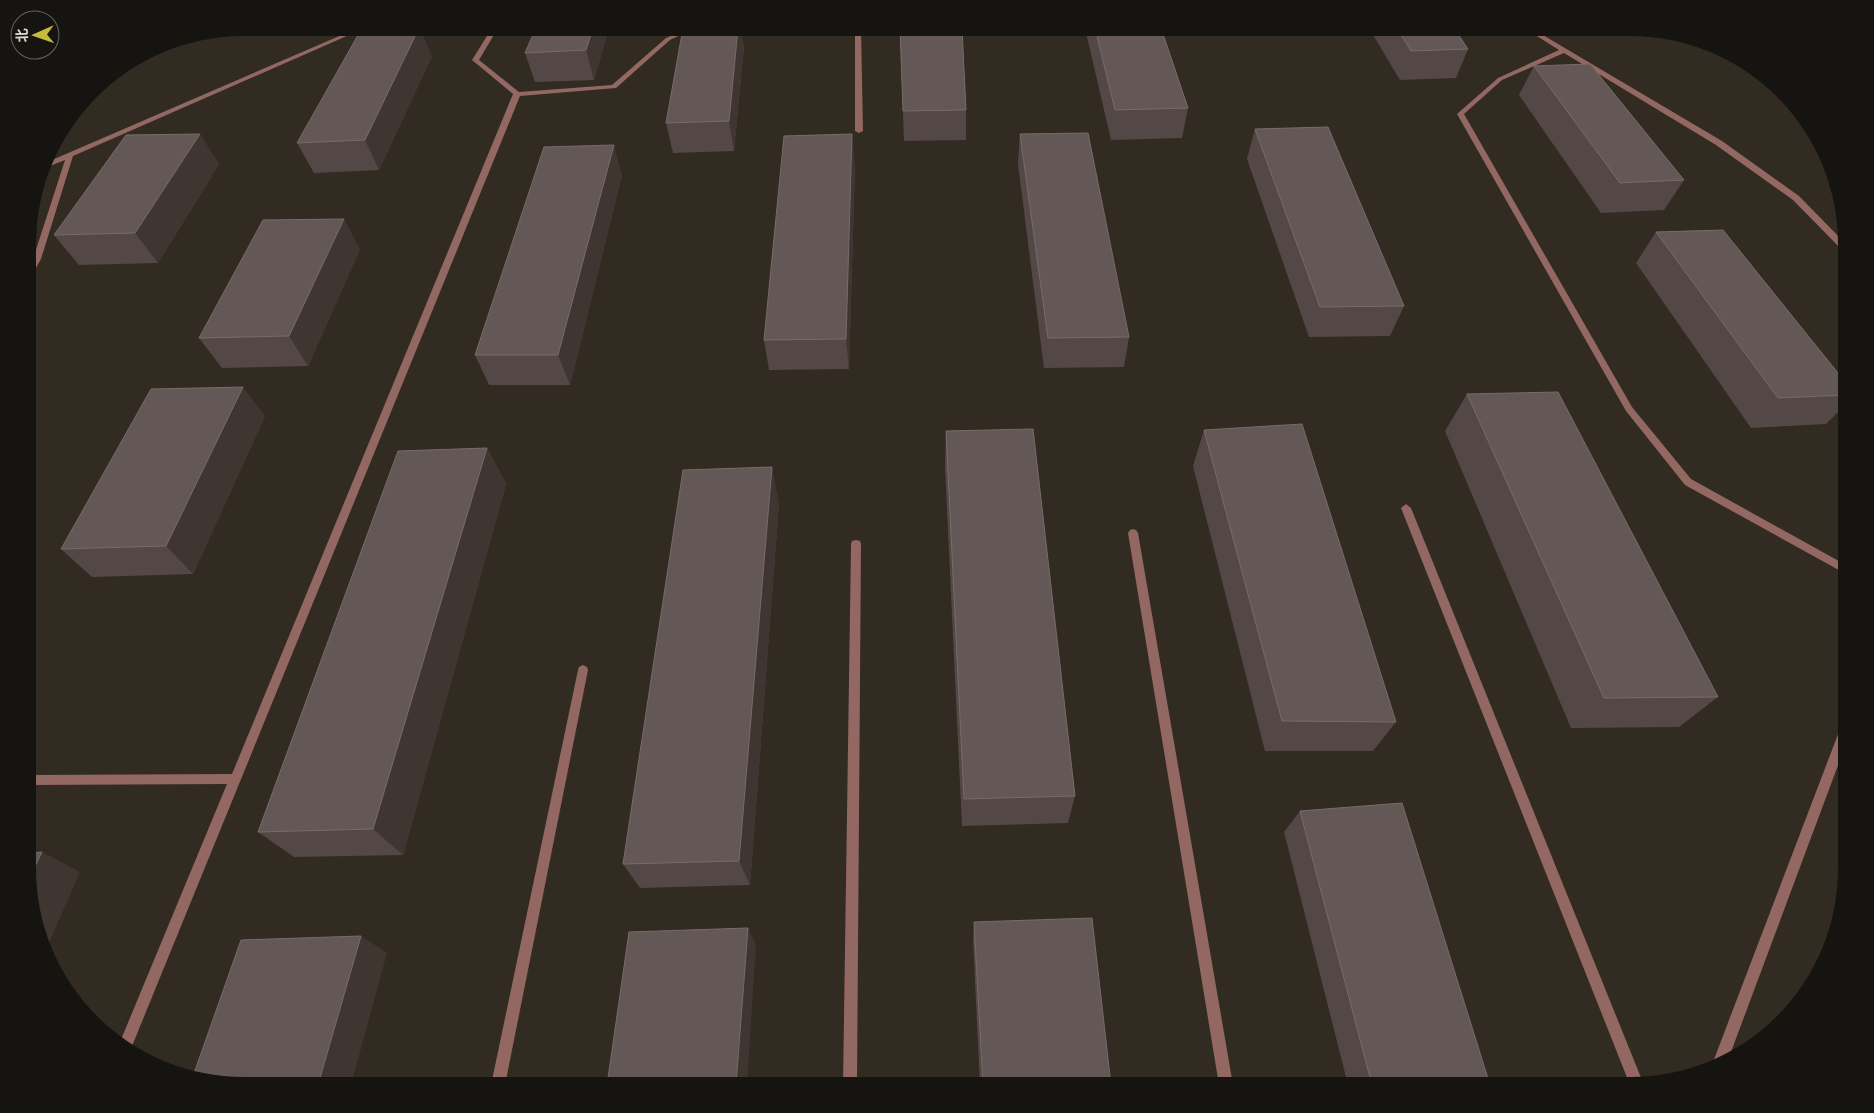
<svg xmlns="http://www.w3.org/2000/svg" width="1874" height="1113" viewBox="0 0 1874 1113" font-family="'Archivo Narrow','Noto Sans SC',sans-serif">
<rect width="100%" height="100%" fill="#312b22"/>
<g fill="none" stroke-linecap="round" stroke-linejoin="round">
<g fill="#936762" fill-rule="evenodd">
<polygon points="358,28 365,28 73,156 41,259 32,275 29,276 29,265 33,259 65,160 45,168 45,163"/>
<polygon points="492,28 498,28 479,60 519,92 612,85 666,38 688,28 695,28 670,40 616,88 520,96 130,1051 120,1042 227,784 29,785 29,775 232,774 513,94 472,60"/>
<polygon points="855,28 861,28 863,131 859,133 855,131"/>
<polygon points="1524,28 1531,28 1722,141 1799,196 1846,244 1846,251 1843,251 1793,200 1716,145 1564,53 1502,80 1464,114 1632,407 1691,479 1846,565 1846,574 1685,485 1626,411 1457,114 1498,78 1559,50"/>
<polygon points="1406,504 1411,508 1644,1085 1630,1085 1401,508"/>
<polygon points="1133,529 1136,530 1138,533 1233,1085 1219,1085 1128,533 1130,530"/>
<polygon points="856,540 860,541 861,544 857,1085 843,1085 851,544 852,541"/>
<polygon points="583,665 587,667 588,670 505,1085 491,1085 578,670 579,667"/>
<polygon points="1846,724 1846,744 1728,1060 1714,1064 1713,1062 1840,729 1842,725"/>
</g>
</g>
<g fill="#544846">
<polygon points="536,28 609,28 594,80 535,82 525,53"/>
<polygon points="900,28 966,110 966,140 904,141"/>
<polygon points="1085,28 1161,28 1188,108 1182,138 1111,140"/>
<polygon points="1369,28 1454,28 1468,49 1456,78 1400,80"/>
<polygon points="744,46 734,151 673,153 666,123"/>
<polygon points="432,56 379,170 314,173 297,143"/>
<polygon points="1534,66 1684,180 1664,210 1601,213 1519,95"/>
<polygon points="1255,129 1404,306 1390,336 1309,337 1247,159"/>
<polygon points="1020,134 1129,337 1124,367 1044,368 1018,164"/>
<polygon points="219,164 158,263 79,265 54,235"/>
<polygon points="855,164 849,369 769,370 764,340"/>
<polygon points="622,175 570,385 489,385 475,355"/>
<polygon points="1656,232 1846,383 1846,404 1826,424 1751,428 1636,263"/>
<polygon points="360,249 308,366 222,368 199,338"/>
<polygon points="1467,394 1718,697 1679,727 1571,728 1445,431"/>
<polygon points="265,416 193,574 92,577 61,549"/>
<polygon points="1204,430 1396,722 1373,751 1265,751 1193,466"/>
<polygon points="946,431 1075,796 1068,823 962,826 945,467"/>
<polygon points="487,448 506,484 403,855 294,857 258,832"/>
<polygon points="779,503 750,885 640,888 623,864"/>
<polygon points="1300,811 1490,1085 1348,1085 1284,832"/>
<polygon points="974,922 1111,1085 980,1085 973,940"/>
</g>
<g fill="#403631">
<polygon points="419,28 420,28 432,56 379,170 365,140"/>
<polygon points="593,28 609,28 594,80 586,50"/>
<polygon points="738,28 741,28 744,46 734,151 729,121"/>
<polygon points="200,134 219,164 158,263 135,233"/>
<polygon points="852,134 855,164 849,369 846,339"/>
<polygon points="614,145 622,175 570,385 558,355"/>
<polygon points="344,219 360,249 308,366 289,336"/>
<polygon points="243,387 265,416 193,574 166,546"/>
<polygon points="487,448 506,484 403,855 373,829"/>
<polygon points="772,467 779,503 750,885 739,861"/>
<polygon points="42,852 80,872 48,945 29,897 29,879"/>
<polygon points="748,928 756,945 747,1085 736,1085"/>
<polygon points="361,936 387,953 351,1085 318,1085"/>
</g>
<g fill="#635855" stroke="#766c69">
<polygon points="362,28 419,28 365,140 297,143"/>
<polygon points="536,28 593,28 586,50 525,53"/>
<polygon points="683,28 738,28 729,121 666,123"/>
<polygon points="900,28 962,28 966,110 903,111"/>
<polygon points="1095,28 1161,28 1188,108 1115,110"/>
<polygon points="1397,28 1454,28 1468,49 1411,51"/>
<polygon points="1590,64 1684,180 1620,183 1534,66"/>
<polygon points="1328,127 1404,306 1320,307 1255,129"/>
<polygon points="1088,133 1129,337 1048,338 1020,134"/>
<polygon points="200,134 135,233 54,235 126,135"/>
<polygon points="852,134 846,339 764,340 784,136"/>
<polygon points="614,145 558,355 475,355 544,147"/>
<polygon points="344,219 289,336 199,338 263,220"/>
<polygon points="1723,230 1846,383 1846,395 1778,398 1656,232"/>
<polygon points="243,387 166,546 61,549 151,389"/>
<polygon points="1558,392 1718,697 1604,698 1467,394"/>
<polygon points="1302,424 1396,722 1282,721 1204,430"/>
<polygon points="1033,429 1075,796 964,799 946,431"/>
<polygon points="487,448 373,829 258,832 398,451"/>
<polygon points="772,467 739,861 623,864 683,470"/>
<polygon points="1402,803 1490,1085 1372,1085 1300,811"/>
<polygon points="42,852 29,879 29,853"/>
<polygon points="1092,918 1111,1085 983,1085 974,922"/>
<polygon points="748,928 736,1085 607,1085 629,932"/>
<polygon points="361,936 318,1085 244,1086 192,1079 241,940"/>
</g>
<path d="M0 0H1874V1113H0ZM244 36H1630A208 208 0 0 1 1838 244V869A208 208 0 0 1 1630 1077H244A208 208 0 0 1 36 869V244A208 208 0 0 1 244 36Z" fill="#161410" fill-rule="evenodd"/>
<g transform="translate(35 35) rotate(268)"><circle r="24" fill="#161410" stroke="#66635e"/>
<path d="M0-4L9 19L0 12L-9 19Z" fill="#c5bc3d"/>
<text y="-8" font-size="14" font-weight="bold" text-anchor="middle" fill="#ddd9d3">北</text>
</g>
</svg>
